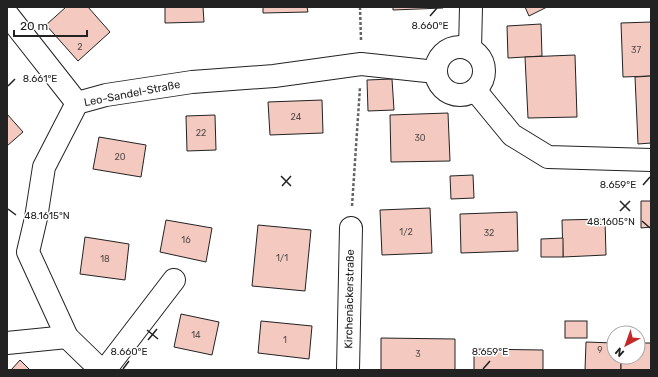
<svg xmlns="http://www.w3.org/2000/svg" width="658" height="377" viewBox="0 0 658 377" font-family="Rubik,sans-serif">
<rect width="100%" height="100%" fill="#fff"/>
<g fill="#f3c9c0" stroke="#222">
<polygon points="66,7 88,7 110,32 78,61 46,25"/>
<polygon points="165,7 203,7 204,22 165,23"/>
<polygon points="263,7 307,7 308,12 263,13"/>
<polygon points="393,7 442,7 443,8 393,10"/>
<polygon points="525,7 547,7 529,16"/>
<polygon points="651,22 651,76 623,77 621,23"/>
<polygon points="541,24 542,56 508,58 507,26"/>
<polygon points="575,55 577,117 528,118 525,57"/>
<polygon points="651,76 651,143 638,144 635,77"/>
<polygon points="392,79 394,110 368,111 367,80"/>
<polygon points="322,100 323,133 270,135 268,102"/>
<polygon points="448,113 450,161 391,162 390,115"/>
<polygon points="7,114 23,132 7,146"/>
<polygon points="215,115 216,150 187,151 186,116"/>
<polygon points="99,137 146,145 141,177 93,169"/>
<polygon points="473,175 474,198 451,199 450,176"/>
<polygon points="641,201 651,201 651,227 641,228"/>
<polygon points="430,208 432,253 382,255 380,210"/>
<polygon points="517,212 518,251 461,253 460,214"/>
<polygon points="605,219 606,255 563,257 562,220"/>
<polygon points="166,220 212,228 206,262 160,252"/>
<polygon points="258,225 311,230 305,291 252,286"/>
<polygon points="85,237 129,244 125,280 80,274"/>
<polygon points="563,238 563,257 541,257 541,239"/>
<polygon points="181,314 219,322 212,355 174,347"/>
<polygon points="261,321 312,326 309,359 258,353"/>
<rect x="565" y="321" width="22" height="17"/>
<polygon points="381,338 455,339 455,370 381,370"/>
<polygon points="586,342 614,343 614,357 621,357 621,370 585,370"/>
<polygon points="638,343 651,343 651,370 621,370 621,357 638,357"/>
<polygon points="474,349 543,350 543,370 474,370"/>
<polygon points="20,360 30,370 11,370"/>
</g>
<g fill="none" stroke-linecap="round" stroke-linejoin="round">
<defs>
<g id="minor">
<polyline points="7,14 77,103"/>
<circle cx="460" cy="71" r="24"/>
<polyline points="470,49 471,7"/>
<polyline points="475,90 512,135 548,157 651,160"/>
<polyline points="7,343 67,337"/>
<polyline points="101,370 67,337 28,252 36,218 44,167 77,103 106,95 192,82 274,76 361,64 436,72"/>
<polyline points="105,370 174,280"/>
<polyline points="348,370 351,228"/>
</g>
</defs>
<use href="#minor" stroke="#222" stroke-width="24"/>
<g stroke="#646464" stroke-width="2.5" stroke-dasharray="3 2" stroke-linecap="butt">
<polyline points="360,7 361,40"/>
<polyline points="352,206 360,87"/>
</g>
<use href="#minor" stroke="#fff" stroke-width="22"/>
</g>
<path fill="none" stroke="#222" stroke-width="1.5" d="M430 16 437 8M8 86 15 79M281 176 291 186M643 185 650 177M282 186 291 176M620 201 630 211M8 209 16 215M620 211 630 201M642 221 650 228M147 330 158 339M148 340 157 329M123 369 129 361M483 369 490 361"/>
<g text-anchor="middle" stroke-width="3" stroke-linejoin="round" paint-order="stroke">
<g font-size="9" fill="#564c4a">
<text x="80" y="50">2</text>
<text x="636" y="53">37</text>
<text x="296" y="120">24</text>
<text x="201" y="136">22</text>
<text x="420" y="141">30</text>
<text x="120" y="160">20</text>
<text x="406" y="235">1/2</text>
<text x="489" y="236">32</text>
<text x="186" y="243">16</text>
<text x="282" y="261">1/1</text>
<text x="105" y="262">18</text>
<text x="196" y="338">14</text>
<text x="285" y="343">1</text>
<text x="600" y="353">9</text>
<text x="418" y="357">3</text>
</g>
<g font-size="11" fill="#222" stroke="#fff">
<text transform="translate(132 93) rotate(-11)" y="4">Leo-Sandel-Straße</text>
<text transform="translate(349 299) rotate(-89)" y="4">Kirchenäckerstraße</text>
</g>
</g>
<g font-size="10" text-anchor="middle" fill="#222" stroke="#fff" stroke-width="3" stroke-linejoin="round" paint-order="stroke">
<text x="430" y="29">8.660°E</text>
<text x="40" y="82">8.661°E</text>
<text x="618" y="188">8.659°E</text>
<text x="47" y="219">48.1615°N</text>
<text x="611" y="225">48.1605°N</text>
<text x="129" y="355">8.660°E</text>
<text x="490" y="355">8.659°E</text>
</g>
<rect width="658" height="377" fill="none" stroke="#222222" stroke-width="16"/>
<g transform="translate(626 345) rotate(221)"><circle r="19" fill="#ffffff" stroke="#a7a7a7"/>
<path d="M0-3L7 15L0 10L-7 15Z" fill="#c62828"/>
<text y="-6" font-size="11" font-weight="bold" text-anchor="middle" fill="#222222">N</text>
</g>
<path d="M14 30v6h73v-6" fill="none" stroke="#222222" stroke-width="2"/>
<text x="20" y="30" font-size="12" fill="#222222" stroke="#ffffff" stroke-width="3" paint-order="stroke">20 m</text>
</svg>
